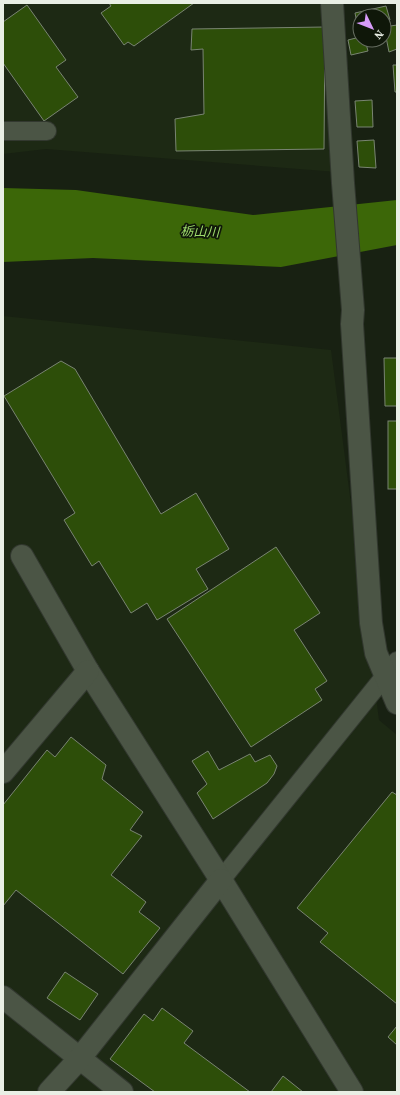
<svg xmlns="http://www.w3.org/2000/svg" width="400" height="1095" viewBox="0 0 400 1095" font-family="'Source Serif 4','Noto Sans JP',serif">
<rect width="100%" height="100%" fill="#182112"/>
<g fill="#1d2914">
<polygon points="3,3 328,3 337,172 46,149 3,154"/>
<polygon points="3,316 331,350 379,720 397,735 397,1092 3,1092"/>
</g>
<polygon fill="#3c6708" points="3,188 76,190 253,215 397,200 397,245 281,267 93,258 3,262"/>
<g fill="#2d4e09" stroke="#798472">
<polygon points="109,3 194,3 134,46 128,42 124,45 101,13 111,6"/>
<polygon points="27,5 66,60 56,67 78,97 44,121 3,63 3,22"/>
<polygon points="386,6 390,20 384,22 384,16 360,16 360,28 358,28 355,13"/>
<polygon points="397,25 397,49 389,52 384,27"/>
<polygon points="325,27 324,149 176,151 175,119 204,114 203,49 191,50 192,29"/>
<polygon points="360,37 360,40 365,40 368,51 351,55 348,40"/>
<polygon points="393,65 397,65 397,92 395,92"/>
<polygon points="372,100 373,127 357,127 355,101"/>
<polygon points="374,140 376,168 359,167 357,141"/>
<polygon points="384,358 397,358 397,406 385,406"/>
<polygon points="61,361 75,369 161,514 196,493 229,549 196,569 208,589 157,620 147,603 131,613 99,561 92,566 64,520 75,513 4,396"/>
<rect x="388" y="421" width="9" height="68"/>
<polygon points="276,547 320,613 294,630 327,681 315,689 322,700 251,747 167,619"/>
<polygon points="71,737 106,765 102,779 143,812 130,830 142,836 111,875 146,902 139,912 160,928 123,974 16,890 3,906 3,805 47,750 55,757"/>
<polygon points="208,751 219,770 250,754 255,762 270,755 277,766 274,774 267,783 213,819 197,793 207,784 192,761"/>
<polygon points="392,792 397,795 397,1004 320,942 328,933 297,908"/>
<polygon points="65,972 98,994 80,1020 47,998"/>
<polygon points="162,1008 193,1031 184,1043 250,1092 155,1092 110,1059 144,1014 153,1021"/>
<polygon points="397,1026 397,1045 388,1037"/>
<polygon points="283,1076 303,1092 271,1092"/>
</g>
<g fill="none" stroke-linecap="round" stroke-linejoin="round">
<defs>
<g id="street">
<polyline points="3,131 47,131"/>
<polyline points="221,880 397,661"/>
</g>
<g id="secondary">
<polyline points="332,3 343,183 353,310 352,324 371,623 376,653 397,703"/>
<polyline points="22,556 88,671 221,880 352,1092"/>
<polyline points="3,772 88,671"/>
<polyline points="3,997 122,1092"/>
<polyline points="49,1092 80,1058 221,880"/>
</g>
</defs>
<use href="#street" stroke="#32382f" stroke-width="20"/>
<use href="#secondary" stroke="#32382f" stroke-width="24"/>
<use href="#street" stroke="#4b5545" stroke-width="18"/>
<use href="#secondary" stroke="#4b5545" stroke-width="22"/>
</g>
<g text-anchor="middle" stroke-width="3.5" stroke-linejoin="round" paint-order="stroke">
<g font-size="13" font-style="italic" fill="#9edb6c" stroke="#0f1709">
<text transform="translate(200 231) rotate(2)" y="5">栃山川</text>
</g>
</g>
<rect width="400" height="1095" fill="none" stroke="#e9efe5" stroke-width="8"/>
<g transform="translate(372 28) rotate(133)"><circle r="19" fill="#0f1709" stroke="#666d61"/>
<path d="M0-3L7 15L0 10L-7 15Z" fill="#d79bf9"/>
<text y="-6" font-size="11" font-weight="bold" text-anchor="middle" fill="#e9efe5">N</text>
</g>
</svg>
